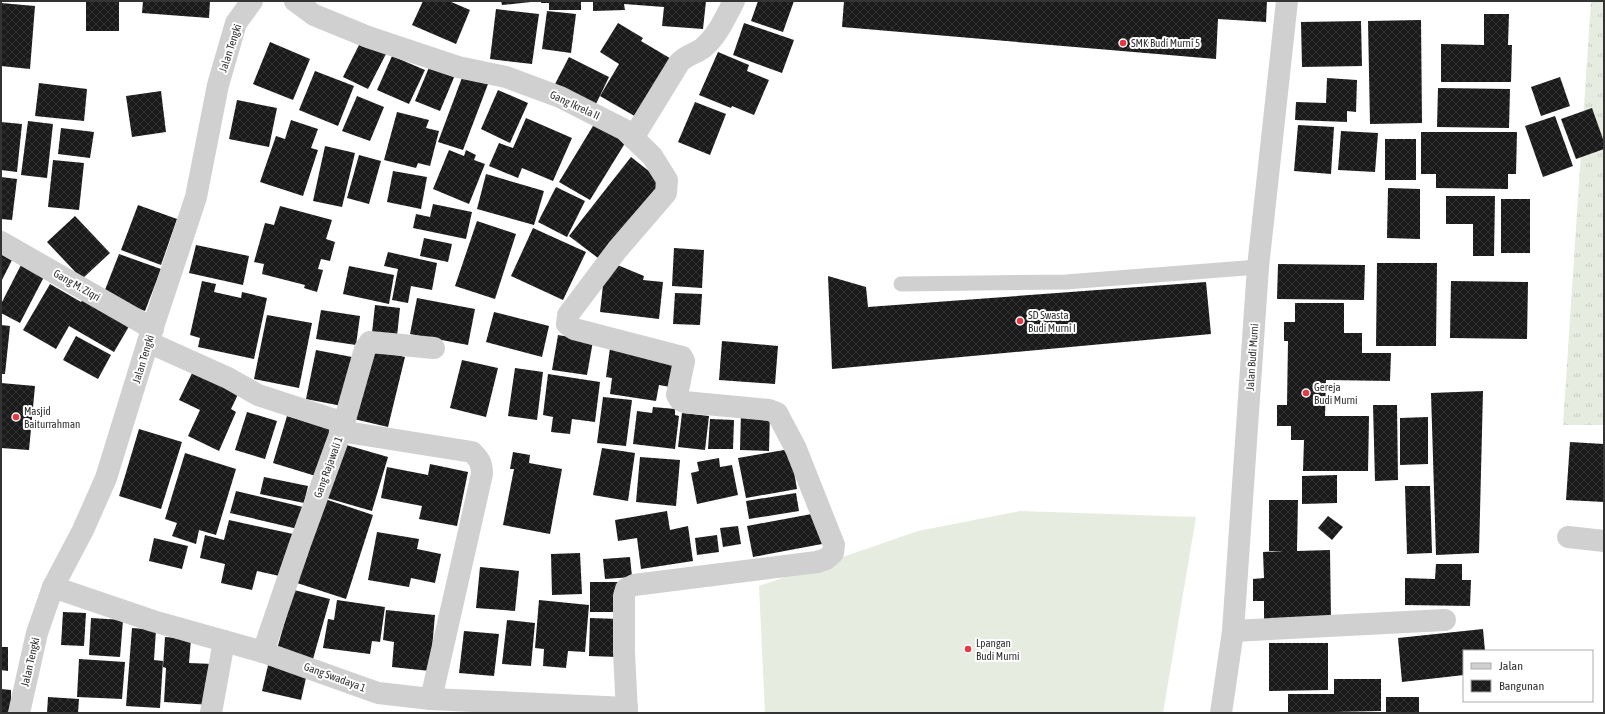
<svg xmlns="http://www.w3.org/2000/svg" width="1605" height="714" viewBox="0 0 1605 714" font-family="'Asap Condensed',sans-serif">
<defs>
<pattern id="grass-tufts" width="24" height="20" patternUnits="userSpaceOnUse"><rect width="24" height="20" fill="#e6ecdf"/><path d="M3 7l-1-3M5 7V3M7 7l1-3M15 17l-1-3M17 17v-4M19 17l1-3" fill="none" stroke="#c6cbc0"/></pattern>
<pattern id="building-cross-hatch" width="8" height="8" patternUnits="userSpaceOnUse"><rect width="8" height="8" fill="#1a1a1a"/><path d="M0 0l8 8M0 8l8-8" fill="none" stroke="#333"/></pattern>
</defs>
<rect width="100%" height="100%" fill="#fff"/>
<polygon fill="url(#grass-tufts)" points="1591,1 1604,1 1604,425 1563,425"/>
<polygon fill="#e6ecdf" points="1020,511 1196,517 1163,713 765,713 759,586 918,531"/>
<g fill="url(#building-cross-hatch)">
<rect x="86" y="1" width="33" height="30"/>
<polygon points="143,1 210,1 209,18 142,13"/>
<polygon points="423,1 449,1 470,10 456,44 412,25"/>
<polygon points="501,1 530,1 531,2 502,5"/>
<polygon points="541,1 581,1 581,10 549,10 549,3 541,3"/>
<polygon points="593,1 706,1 703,29 662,26 664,7 624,4 625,10 593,11"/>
<polygon points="758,1 794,1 783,32 751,21"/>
<polygon points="844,1 1155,2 1267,1 1266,22 1218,19 1216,59 842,27"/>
<polygon points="1,3 35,6 30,69 1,66"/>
<polygon points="496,9 539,14 532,64 490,59"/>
<polygon points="547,11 576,14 571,53 542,49"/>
<polygon points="1484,14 1509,14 1508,45 1512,45 1511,82 1441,82 1441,44 1484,45"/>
<polygon points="1421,20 1422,123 1370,124 1368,21"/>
<polygon points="1361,21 1362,66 1302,67 1301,22"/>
<polygon points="618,23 643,38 641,41 673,60 638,118 600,96 619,64 600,52"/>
<polygon points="744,23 794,40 782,73 733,55"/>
<polygon points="363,37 388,50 368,89 343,77"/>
<polygon points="270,42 310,59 293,100 253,84"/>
<polygon points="718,52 749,65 747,71 769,80 754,115 732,106 731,108 699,95"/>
<polygon points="392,56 425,70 409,104 377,90"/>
<polygon points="569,57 609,77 595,106 554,86"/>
<polygon points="430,65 455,75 440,111 415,101"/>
<polygon points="315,71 354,86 338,126 299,110"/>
<polygon points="463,75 488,84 463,150 438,142"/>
<polygon points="1560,77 1570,106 1541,116 1531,87"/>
<polygon points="1327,78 1357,80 1356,112 1347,111 1347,122 1295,120 1296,102 1326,103"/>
<polygon points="39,83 87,89 84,121 35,116"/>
<polygon points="1438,88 1510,89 1509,128 1437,127"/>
<polygon points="498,90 528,103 510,143 481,129"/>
<polygon points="161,91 166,132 132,137 126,96"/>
<polygon points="357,96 384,107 370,141 342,131"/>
<polygon points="237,100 277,108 269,147 229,139"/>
<polygon points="695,102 726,114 710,155 678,142"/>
<polygon points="1592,108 1604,142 1604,149 1576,159 1561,119"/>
<polygon points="397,112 429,120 426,128 439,131 430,166 418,163 416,168 384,160"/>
<polygon points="1555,116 1573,166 1543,177 1525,126"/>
<polygon points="526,118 572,138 553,181 522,168 518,178 489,166 499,143 513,148"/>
<polygon points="291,120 318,129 311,148 318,150 303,196 260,182 276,136 285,139"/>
<polygon points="28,121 53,124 47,178 21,175"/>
<polygon points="596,121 627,140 590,200 559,182"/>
<polygon points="1,122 22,124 17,172 1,170"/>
<polygon points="1298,125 1334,127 1331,174 1294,171"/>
<polygon points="61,128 94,132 90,158 58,154"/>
<polygon points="1341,131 1378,133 1375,172 1338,170"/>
<polygon points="1421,132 1517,132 1516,174 1508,174 1508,189 1436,188 1436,174 1421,174"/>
<rect x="1385" y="139" width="31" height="41"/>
<polygon points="325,146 355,153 342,207 313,201"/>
<polygon points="449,150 464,156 466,150 476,155 474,160 485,164 469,204 433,189"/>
<polygon points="359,155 381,161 369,204 347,198"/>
<polygon points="631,157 664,183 602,261 569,236"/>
<polygon points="53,160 84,163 79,210 48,207"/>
<polygon points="393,171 427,177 421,209 387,202"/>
<polygon points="486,174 544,191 534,225 477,209"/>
<polygon points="1,177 17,179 12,220 1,219"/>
<polygon points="556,187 585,201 567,237 538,222"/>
<polygon points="1388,188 1420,189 1420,239 1387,238"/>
<polygon points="1446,196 1495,196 1494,256 1473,256 1473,224 1446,224"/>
<rect x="1501" y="199" width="29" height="54"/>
<polygon points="433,204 472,212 466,239 413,228 416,214 430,217"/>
<polygon points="138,205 177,219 161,265 121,250"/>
<polygon points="280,206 332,220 326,239 335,242 330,261 321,259 318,269 323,270 317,292 304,288 305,285 262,274 264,264 254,262 265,223 274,225"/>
<polygon points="75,216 110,253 82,279 47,242"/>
<polygon points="477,221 516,234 495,299 455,286"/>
<polygon points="533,228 586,252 563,300 511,276"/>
<polygon points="424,238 452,244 448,262 420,256"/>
<polygon points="196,245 249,256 243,285 189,273"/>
<polygon points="674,248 704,250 702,288 672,286"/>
<polygon points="1,250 14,256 1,282"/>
<polygon points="388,252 437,263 432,290 411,286 408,303 392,300 398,269 384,266"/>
<polygon points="119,254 161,269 145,311 103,295"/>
<polygon points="23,261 46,273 20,323 1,313 1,304"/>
<polygon points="1377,263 1437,263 1436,346 1376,346"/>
<polygon points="615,264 644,276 643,280 663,282 659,319 600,312 604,276"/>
<polygon points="1278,264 1365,265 1364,300 1277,299"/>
<polygon points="349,266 394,275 389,304 343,294"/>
<polygon points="828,276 866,287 868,307 1206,282 1211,334 832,369"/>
<polygon points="202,281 216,284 214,292 241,298 242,292 267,298 254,359 198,347 200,338 190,335"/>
<polygon points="1451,281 1528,282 1527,339 1450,338"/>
<polygon points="50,284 81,302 84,297 131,323 114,352 69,326 56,349 23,330"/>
<polygon points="675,293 702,294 700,325 673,324"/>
<polygon points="417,298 475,309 468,345 410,334"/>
<polygon points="1295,303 1344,303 1344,333 1362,333 1362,353 1391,353 1390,381 1326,380 1325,416 1369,416 1368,471 1303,471 1304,440 1291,440 1291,426 1277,426 1277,405 1287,405 1288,341 1284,341 1284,322 1295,322"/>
<polygon points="375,305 400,308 397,336 372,333"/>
<polygon points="321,310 360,316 356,345 316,339"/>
<polygon points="494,312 549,326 542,357 486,342"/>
<polygon points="267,315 312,323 299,388 254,379"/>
<polygon points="1,325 10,326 5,374 1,374"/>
<polygon points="558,335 593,341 587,375 552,370"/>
<polygon points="76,336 111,355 98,379 63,360"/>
<polygon points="722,341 778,346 775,384 719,380"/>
<polygon points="610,348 675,357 670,387 659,385 656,401 610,394 612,378 606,377"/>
<polygon points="371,349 405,357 388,427 354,419"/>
<polygon points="316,350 352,357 342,406 306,399"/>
<polygon points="462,360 498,368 486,417 450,408"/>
<polygon points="195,367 241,388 231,409 236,412 219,451 188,436 200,410 179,400"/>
<polygon points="515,368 543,372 537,420 508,416"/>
<polygon points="548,374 600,382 595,422 572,419 570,434 551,432 553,417 543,415"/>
<polygon points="1,383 35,386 29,450 1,448"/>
<polygon points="1483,391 1479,553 1436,555 1431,393"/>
<polygon points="603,397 632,400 626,446 597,443"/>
<polygon points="1373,405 1397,405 1398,480 1375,481"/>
<polygon points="653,407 675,409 675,415 679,416 675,449 633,444 637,411 652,413"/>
<polygon points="247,412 277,421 265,459 235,450"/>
<polygon points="741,412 770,412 769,451 740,450"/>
<polygon points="682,413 709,416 705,450 678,447"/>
<polygon points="287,416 333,430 319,477 273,463"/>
<polygon points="1428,417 1428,464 1400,465 1400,418"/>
<polygon points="710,419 734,420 733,449 708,449"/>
<polygon points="139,429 182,442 161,509 119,496"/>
<polygon points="1570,442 1604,444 1604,502 1566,500"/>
<polygon points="343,444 388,457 372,511 327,498"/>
<polygon points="602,448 635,453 628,501 593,495"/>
<polygon points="790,449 797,489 746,498 738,458"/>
<polygon points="513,452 530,455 529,463 562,469 550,534 503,525 514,469 510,469"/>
<polygon points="185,453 236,469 216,535 199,530 196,544 172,536 177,523 165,519"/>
<polygon points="640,457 680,460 676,506 636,502"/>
<polygon points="719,458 720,467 732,465 738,495 697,504 691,473 699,471 697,462"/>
<polygon points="430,464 468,472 457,526 419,519 422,506 381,498 387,467 428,475"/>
<polygon points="1337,475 1337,503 1302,504 1302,476"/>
<polygon points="264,477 308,486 304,503 260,494"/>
<polygon points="1405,486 1430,486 1432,553 1407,554"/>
<polygon points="236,491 303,507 298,529 230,513"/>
<polygon points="796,493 799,511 749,519 746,501"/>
<polygon points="322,498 373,515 346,599 294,582"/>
<polygon points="1269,500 1298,500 1297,551 1330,550 1331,620 1264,621 1264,601 1253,601 1253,579 1264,578 1263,552 1284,551 1269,551"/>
<polygon points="667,511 670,530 688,526 693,561 641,569 637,538 618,541 615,520"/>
<polygon points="817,513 822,544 753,557 747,526"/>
<polygon points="1328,516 1343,527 1332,540 1318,528"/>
<polygon points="229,520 293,534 284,577 257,571 252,590 221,583 225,564 200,558 205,535 224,540"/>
<polygon points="738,526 741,544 723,547 720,528"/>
<polygon points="377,532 419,539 417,549 441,554 435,583 411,578 409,587 368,580"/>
<polygon points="717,535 719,552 697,555 695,538"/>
<polygon points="154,538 188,546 182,569 149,561"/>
<polygon points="580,553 582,594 552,595 551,554"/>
<polygon points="630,557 632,577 605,579 603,559"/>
<polygon points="1436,564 1462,564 1462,580 1471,580 1470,606 1405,605 1405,578 1435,579"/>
<polygon points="480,567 519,571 515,611 476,608"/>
<rect x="590" y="582" width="30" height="30"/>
<polygon points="294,590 330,599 313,659 277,649"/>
<polygon points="337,600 385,607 380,642 372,641 370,654 323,648 328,619 334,620"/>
<polygon points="539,600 589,605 585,652 568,651 566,668 543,666 544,649 535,648"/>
<polygon points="386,610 435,615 430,671 392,667 394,642 383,640"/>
<polygon points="63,612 86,613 84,646 61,645"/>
<polygon points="91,618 123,620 120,657 89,655"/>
<polygon points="590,618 619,619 618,657 589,656"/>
<polygon points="507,620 535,623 531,666 502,664"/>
<polygon points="132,628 156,630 154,660 163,661 160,708 126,706"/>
<polygon points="1483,629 1485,651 1464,651 1464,675 1402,682 1398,638"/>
<polygon points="464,631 499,634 494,676 459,673"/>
<polygon points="165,637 191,639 189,663 213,664 211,705 164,702 166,668 163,667"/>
<polygon points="1269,643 1328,643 1328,690 1269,691"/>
<polygon points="1,647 8,647 8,671 1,670"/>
<polygon points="79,659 125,662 122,699 77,697"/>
<polygon points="269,661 308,669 301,700 262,691"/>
<polygon points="1334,679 1381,679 1381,711 1288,713 1288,694 1334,694"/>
<polygon points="1,689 11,690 11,713 1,713"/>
<polygon points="48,697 79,699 78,713 47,713"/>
<rect x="1386" y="697" width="33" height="16"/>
</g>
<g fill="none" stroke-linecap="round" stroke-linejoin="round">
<polyline stroke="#d0d0d0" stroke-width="15" points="901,284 1066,282 1258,267"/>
<g stroke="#d0d0d0" stroke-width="22">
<polyline points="295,1 314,15 368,37 458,67 506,77 560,97 625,130 652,156 667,180 666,193 617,250 568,315 567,324 574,329 682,357 684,361 677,395 680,400 684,402 769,410 777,413 796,449 834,545 833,553 826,559 817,562 634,585 626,589 624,596 624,652 627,713"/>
<path d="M633 138 679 63C686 55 695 54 703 48 718 35 725 18 734 1"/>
<polyline points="1,242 153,329"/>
<polyline points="148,342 228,378 258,395 344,423"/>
<path d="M340 431 472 452C479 459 482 463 482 474L431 699"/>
<polyline points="1568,537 1604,541"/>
<polyline points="53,587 153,621 263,652 378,693 431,699 627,708"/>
<polyline points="1233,631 1445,620"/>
<polyline points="263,652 300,544 344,423 365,349 370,342 434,348"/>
<polyline points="19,713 37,633 53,587 83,530 106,478 148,342 196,197 218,85 236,23 252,1"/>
<polyline points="211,713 224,641"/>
<polyline points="1221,713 1233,631 1258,267 1287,1"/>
</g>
</g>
<g fill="#e63946" stroke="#fff" stroke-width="1.5">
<circle cx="1123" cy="43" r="4"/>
<circle cx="1020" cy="321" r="4"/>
<circle cx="1306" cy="393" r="4"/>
<circle cx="16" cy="417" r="4"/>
<circle cx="968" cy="649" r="4"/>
</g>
<g text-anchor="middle" stroke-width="4" stroke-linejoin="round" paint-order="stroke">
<g font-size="11" fill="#333" stroke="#fff" text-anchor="start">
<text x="1131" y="47">SMK Budi Murni 5</text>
<text x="1028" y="319">SD Swasta<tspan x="1028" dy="13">Budi Murni I</tspan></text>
<text x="1314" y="391">Gereja<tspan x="1314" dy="13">Budi Murni</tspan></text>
<text x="24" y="415">Masjid<tspan x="24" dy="13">Baiturrahman</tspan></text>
<text x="976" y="647">Lpangan<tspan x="976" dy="13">Budi Murni</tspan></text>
</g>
<g font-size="11" fill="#333" stroke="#fff">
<text transform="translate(230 48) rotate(-72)" y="4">Jalan Tengki</text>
<text transform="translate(575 105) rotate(25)" y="4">Gang Ikrela II</text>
<text transform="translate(77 285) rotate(30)" y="4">Gang M. Ziqri</text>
<text transform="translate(1252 357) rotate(-86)" y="4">Jalan Budi Murni</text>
<text transform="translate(143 359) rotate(-73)" y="4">Jalan Tengki</text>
<text transform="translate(328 467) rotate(-70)" y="4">Gang Rajawali 1</text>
<text transform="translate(30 662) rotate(-77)" y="4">Jalan Tengki</text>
<text transform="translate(335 677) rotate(20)" y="4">Gang Swadaya 1</text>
</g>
</g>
<rect width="1605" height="714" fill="none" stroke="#333333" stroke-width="4"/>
<rect x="1463" y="650" width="130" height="52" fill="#ffffff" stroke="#adadad"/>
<rect x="1471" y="663" width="20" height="6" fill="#d0d0d0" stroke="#adadad"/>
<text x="1499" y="670" font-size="12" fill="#333333">Jalan</text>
<rect x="1471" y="680" width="20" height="12" fill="url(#building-cross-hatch)" stroke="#adadad"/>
<text x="1499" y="690" font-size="12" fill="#333333">Bangunan</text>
</svg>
